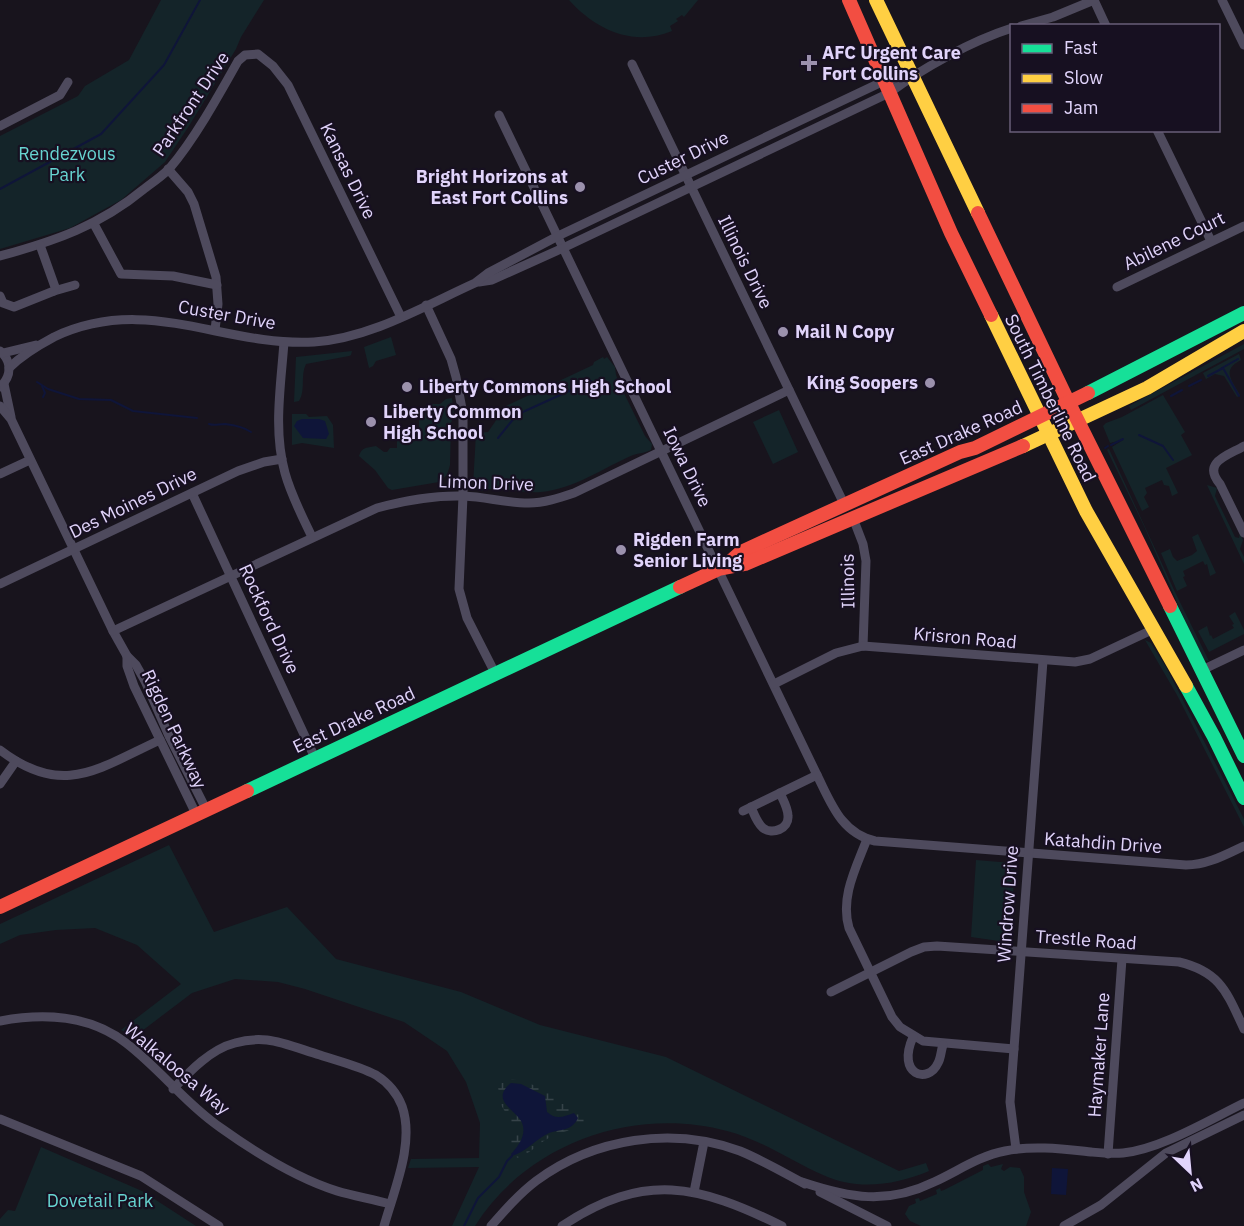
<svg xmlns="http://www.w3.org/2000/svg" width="1244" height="1226" viewBox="0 0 1244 1226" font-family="'IBM Plex Sans',sans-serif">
<defs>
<pattern id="wetland-marsh" width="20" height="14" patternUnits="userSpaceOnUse" patternTransform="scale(1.5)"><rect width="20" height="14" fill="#142429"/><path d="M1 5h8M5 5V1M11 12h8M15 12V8" fill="none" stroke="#364349"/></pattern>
</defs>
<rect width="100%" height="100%" fill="#18141d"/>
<g fill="#142429">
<polygon points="161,0 264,0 241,37 236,49 189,126 165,162 121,200 70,228 0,249 0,136 78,96 85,86 129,60"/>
<path d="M569 0H698L684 17 682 15 676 19 678 21 670 26 672 31C633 47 596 30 569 0Z"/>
<polygon points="391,337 396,355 376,361 373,366 369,368 364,347"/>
<polygon points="1244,344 1244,349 1131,410 1129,406"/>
<path d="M352 351 351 355 349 356 306 364C300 376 306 390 299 401L294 402 296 357Z"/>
<path d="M1239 354 1241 360C1221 370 1232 380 1240 395L1237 397 1224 376 1215 374 1206 379 1203 373Z"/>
<path d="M603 357 604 359 607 357 615 367 616 375 620 385 645 436 652 444 651 450C645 453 639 453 633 455 603 468 574 489 541 492 523 494 496 485 481 491L479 488 473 486 476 433 488 432 506 406 593 365 594 362Z"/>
<polygon points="1163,395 1185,432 1181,435 1192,455 1166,468 1178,493 1172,496 1169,486 1164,485 1162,480 1145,488 1147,493 1144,497 1149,507 1142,511 1112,447 1123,440 1110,443 1103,426 1106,423 1122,417"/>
<path d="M452 398 454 415 451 423 450 465 447 475 439 482 392 490 388 488 375 470 359 456C362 446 368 448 376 446L384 452H387L390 448H397V441H419V415L421 408 431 404H440L446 399Z"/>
<polygon points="779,410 798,452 773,464 753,422"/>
<polygon points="292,414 306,414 309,417 327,416 333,425 334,448 302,443 292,445"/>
<polygon points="1109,449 1175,592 1209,661 1202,660 1144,526 1107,450"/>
<polygon points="1207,485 1217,488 1215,496 1235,537 1239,538 1240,533 1243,540 1240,549 1244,557 1244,564"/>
<polygon points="1198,534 1216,573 1210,576 1207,564 1205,565 1203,561 1183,571 1185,576 1183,577 1187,586 1177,591 1161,553 1170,549 1173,557 1177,561 1192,555 1197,551 1192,537"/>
<polygon points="1235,612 1244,630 1244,634 1209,652 1198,631 1207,626 1210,636 1211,635 1213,639 1234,628 1232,625 1234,624 1229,616"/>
<polygon points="1145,640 1151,643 1166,667 1244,819 1244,827 1177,695"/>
<path d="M169 845 214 932 287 907 336 959 461 992 540 1025 666 1057 899 1171 926 1163 929 1171C896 1185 857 1191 823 1175 791 1161 762 1140 727 1131 634 1106 527 1143 475 1226H452L479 1167 408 1168 411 1159 479 1158 480 1123 466 1082 447 1051 404 1022 305 989 278 982 235 979 192 993 134 1037 121 1030 181 984 137 945 95 928 56 930 20 935 0 944V924Z"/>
<polygon points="976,860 1012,863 1015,866 1010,938 1006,942 971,937"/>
<polygon points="41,1147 142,1191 196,1226 0,1226 0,1219 8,1210 15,1211"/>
<polygon points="988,1164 991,1167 1003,1164 1001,1169 1004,1171 1010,1167 1020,1168 1024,1177 1024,1192 1031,1212 1026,1226 921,1226 910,1221 905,1214 909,1206 916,1203 915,1199 919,1198 920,1201 937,1194 936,1190 940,1188 941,1191 944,1190 983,1170 983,1166"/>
</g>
<path fill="url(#wetland-marsh)" d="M505 1079C533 1079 556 1098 580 1111L585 1115 587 1122C574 1131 560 1131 547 1139 537 1145 530 1153 519 1158L512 1156 508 1150 510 1129 509 1118 501 1105 498 1087Z"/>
<g fill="#0f1539">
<polygon points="302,419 319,419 325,421 329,434 326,439 303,438 294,426 297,421"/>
<path d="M511 1083 521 1084 545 1096 547 1112C556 1120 563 1117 574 1113L578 1118C572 1131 561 1129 549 1133 536 1139 526 1152 512 1156L511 1154C518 1146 527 1135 522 1123 517 1110 489 1101 511 1083Z"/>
<polygon points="1052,1168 1068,1169 1066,1195 1051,1194"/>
</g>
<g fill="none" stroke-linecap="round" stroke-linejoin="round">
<g stroke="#0f1539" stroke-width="2">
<polyline points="0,189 101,134 164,65 200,0"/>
<polyline points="1222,368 1238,359"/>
<polyline points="1208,376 1223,368 1239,396"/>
<polyline points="37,382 48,389 79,399 111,400 133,411 197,418"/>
<polyline points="42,386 45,393 43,397"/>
<polyline points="1189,386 1201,380"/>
<polyline points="1171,396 1182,390"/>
<path d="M209 424C215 426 218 424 225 424 233 425 244 427 251 432"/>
<polyline points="1139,435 1163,446 1173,460"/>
<polyline points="498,438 515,417 525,411 591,381"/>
<polyline points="1111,445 1123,439"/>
<polyline points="1105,448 1108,446"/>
<polyline points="464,1226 478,1198 499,1177 507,1161 512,1156"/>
</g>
<g stroke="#4e4a5d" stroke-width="9">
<polyline points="1094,0 1106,26"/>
<polyline points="1222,0 1244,45"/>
<polyline points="1021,26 1053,17 1094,0"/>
<polyline points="632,64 845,506"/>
<path d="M499 115 817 775C831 803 841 833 875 841L1186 865C1207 865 1225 855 1244 846"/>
<polyline points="0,126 60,95 68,82"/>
<polyline points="1157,130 1211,241"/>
<polyline points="168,169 188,192 194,204 216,277 218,304 215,330"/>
<polyline points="94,224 121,274 173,276 217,285"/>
<path d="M0 256C55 241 99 226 144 189 152 183 162 176 169 169 194 140 219 95 238 61L245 55 258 54 273 66 288 85 401 317"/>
<path d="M479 282 492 280 563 248 889 93C923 68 971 41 1012 28"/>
<polyline points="1117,287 1244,226"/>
<polyline points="54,291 75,285"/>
<polyline points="0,296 3,303 14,307 54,291 55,287 40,245"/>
<polyline points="426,305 451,359 456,377 463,414 463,496 459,589 467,618 495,673"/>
<path d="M284 342C281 385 273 430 285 473 291 495 302 516 312 537"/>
<path d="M0 351C12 361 12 376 0 387"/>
<polyline points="3,353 36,345"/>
<path d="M9 368C22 355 39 345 54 337 147 293 222 347 314 342 371 338 424 306 475 283L488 273 558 236 791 125 884 81 912 76"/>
<polyline points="4,384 11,417"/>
<polyline points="0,406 11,419 113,631 127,656 136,665 145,681 169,736 206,809"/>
<path d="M1244 446C1229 455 1201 462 1220 484L1244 533"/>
<polyline points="0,474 30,460"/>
<polyline points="192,493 315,758"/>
<polyline points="853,518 863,544 866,561 863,646"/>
<polyline points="0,584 238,471 264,462 282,459"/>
<path d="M113 631 377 508C406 500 434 495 464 496 486 497 507 503 529 503 544 503 559 498 574 493L789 390"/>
<polyline points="127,656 127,666 134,686 196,814"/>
<polyline points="1200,671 1244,650"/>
<polyline points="774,684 836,653 863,646 1075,662 1090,659 1154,629"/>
<path d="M0 750C63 798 97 769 160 740"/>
<polyline points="0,784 16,761"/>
<path d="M751 807C754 814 757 823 763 828 772 835 789 829 788 816 788 808 783 800 780 793"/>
<polyline points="743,811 817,775"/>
<path d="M867 839C856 868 840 897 849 928L892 1017 900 1027 923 1041 1014 1049"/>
<path d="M831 992 911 952 924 947 937 946 1179 962C1221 972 1227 993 1244 1029"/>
<path d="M0 1021C43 1013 90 1015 126 1043 160 1069 186 1104 221 1128 256 1153 296 1178 337 1191 354 1196 372 1199 390 1204"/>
<path d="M913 1037C896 1075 928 1085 938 1063 941 1058 941 1050 943 1045"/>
<path d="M173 1089C190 1071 211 1049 235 1043 245 1040 256 1039 267 1040 284 1042 303 1050 320 1055 338 1061 359 1066 376 1075 387 1082 397 1093 402 1106 415 1143 394 1190 384 1226"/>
<polyline points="0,1119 141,1176 219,1226"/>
<polyline points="1016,1149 1010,1102 1043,661"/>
<polyline points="1108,1154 1122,959"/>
<path d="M802 1182C850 1198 887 1205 934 1182 958 1171 979 1156 1005 1151 1033 1145 1063 1149 1091 1152 1102 1153 1112 1154 1123 1153 1161 1149 1209 1120 1244 1103"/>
<polyline points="694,1192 704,1142"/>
<polyline points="820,1192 887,1226"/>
<path d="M491 1226C505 1210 519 1194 536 1181 594 1138 672 1126 740 1151 762 1160 784 1173 805 1184"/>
<path d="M562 1226C645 1171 698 1185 782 1226"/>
<polyline points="1064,1226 1101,1205 1166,1153 1244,1115"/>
</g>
<g stroke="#16e098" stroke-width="14">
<polyline points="1088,393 1244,313"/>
<polyline points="1170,606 1244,756"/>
<polyline points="1186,686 1214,737 1244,798"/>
<polyline points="247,791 680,587"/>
</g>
<g stroke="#ffcf43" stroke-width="14">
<polyline points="876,0 978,213"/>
<polyline points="991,315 1086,511 1186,686"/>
<polyline points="1023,446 1147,388 1244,331"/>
</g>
<g stroke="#f24e42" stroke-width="14">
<polyline points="849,0 951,233 991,315"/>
<polyline points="978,213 1066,397 1170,606"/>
<polyline points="725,566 741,552 960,452 975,448 1088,393"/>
<polyline points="680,587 719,569 745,564 1023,446"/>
<polyline points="0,907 247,791"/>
</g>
</g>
<g fill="#9b91ad" stroke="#171021" stroke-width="2">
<path d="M806 54h6v6h6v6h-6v6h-6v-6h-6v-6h6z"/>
<circle cx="580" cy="187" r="6"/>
<circle cx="783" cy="332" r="6"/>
<circle cx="930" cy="383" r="6"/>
<circle cx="407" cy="387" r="6"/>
<circle cx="371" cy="422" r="6"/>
<circle cx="621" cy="550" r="6"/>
</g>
<g text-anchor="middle" stroke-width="4.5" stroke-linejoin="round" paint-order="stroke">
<g font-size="18" font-weight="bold" fill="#e1d4fb" stroke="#171021" text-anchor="start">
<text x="822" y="59">AFC Urgent Care<tspan x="822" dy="21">Fort Collins</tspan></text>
<text x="568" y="183" text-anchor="end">Bright Horizons at<tspan x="568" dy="21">East Fort Collins</tspan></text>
<text x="795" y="338">Mail N Copy</text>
<text x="918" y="389" text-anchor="end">King Soopers</text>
<text x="419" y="393">Liberty Commons High School</text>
<text x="383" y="418">Liberty Common<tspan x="383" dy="21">High School</tspan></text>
<text x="633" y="546">Rigden Farm<tspan x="633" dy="21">Senior Living</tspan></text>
</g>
<g font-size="18" fill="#e1d4fb" stroke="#171021">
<text transform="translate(191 104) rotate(-56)" y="6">Parkfront Drive</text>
<text transform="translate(683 158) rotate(-26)" y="6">Custer Drive</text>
<text transform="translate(348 171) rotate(64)" y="6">Kansas Drive</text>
<text transform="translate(1174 241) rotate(-26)" y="6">Abilene Court</text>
<text transform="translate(745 262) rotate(64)" y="6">Illinois Drive</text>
<text transform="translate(227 315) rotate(10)" y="6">Custer Drive</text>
<text transform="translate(1050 398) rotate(64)" y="6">South Timberline Road</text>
<text transform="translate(961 433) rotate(-24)" y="6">East Drake Road</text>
<text transform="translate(687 467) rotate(64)" y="6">Iowa Drive</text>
<text transform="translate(486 483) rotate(2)" y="6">Limon Drive</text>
<text transform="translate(133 503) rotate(-26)" y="6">Des Moines Drive</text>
<text transform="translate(848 581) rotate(-91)" y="6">Illinois</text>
<text transform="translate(269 619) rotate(65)" y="6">Rockford Drive</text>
<text transform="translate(965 638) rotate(5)" y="6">Krisron Road</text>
<text transform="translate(354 720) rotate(-25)" y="6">East Drake Road</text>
<text transform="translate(174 729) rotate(65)" y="6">Rigden Parkway</text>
<text transform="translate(1103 843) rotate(4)" y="6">Katahdin Drive</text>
<text transform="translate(1008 904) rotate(-86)" y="6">Windrow Drive</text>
<text transform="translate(1086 940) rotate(4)" y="6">Trestle Road</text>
<text transform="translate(1099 1055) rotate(-86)" y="6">Haymaker Lane</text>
<text transform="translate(177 1069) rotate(40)" y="6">Walkaloosa Way</text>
</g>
<g font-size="18" fill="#67d4d1" stroke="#171021">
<text x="67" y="160">Rendezvous<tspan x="67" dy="21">Park</tspan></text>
<text x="100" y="1207">Dovetail Park</text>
</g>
</g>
<rect x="1010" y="24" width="210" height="108" fill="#171021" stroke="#685e78" stroke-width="1.5"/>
<rect x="1022" y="44" width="30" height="9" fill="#16e098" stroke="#685e78" stroke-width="1.5"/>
<text x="1064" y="54" font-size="18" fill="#e1d4fb">Fast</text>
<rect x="1022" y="74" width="30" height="9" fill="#ffcf43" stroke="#685e78" stroke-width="1.5"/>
<text x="1064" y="84" font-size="18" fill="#e1d4fb">Slow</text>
<rect x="1022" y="104" width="30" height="9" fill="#f24e42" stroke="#685e78" stroke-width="1.5"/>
<text x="1064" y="114" font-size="18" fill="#e1d4fb">Jam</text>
<g transform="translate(1190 1172) rotate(154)" stroke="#171021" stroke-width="4.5" paint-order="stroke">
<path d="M0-4.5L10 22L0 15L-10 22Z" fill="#e1d4fb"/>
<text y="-9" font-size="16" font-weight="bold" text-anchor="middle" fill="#e1d4fb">N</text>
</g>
</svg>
